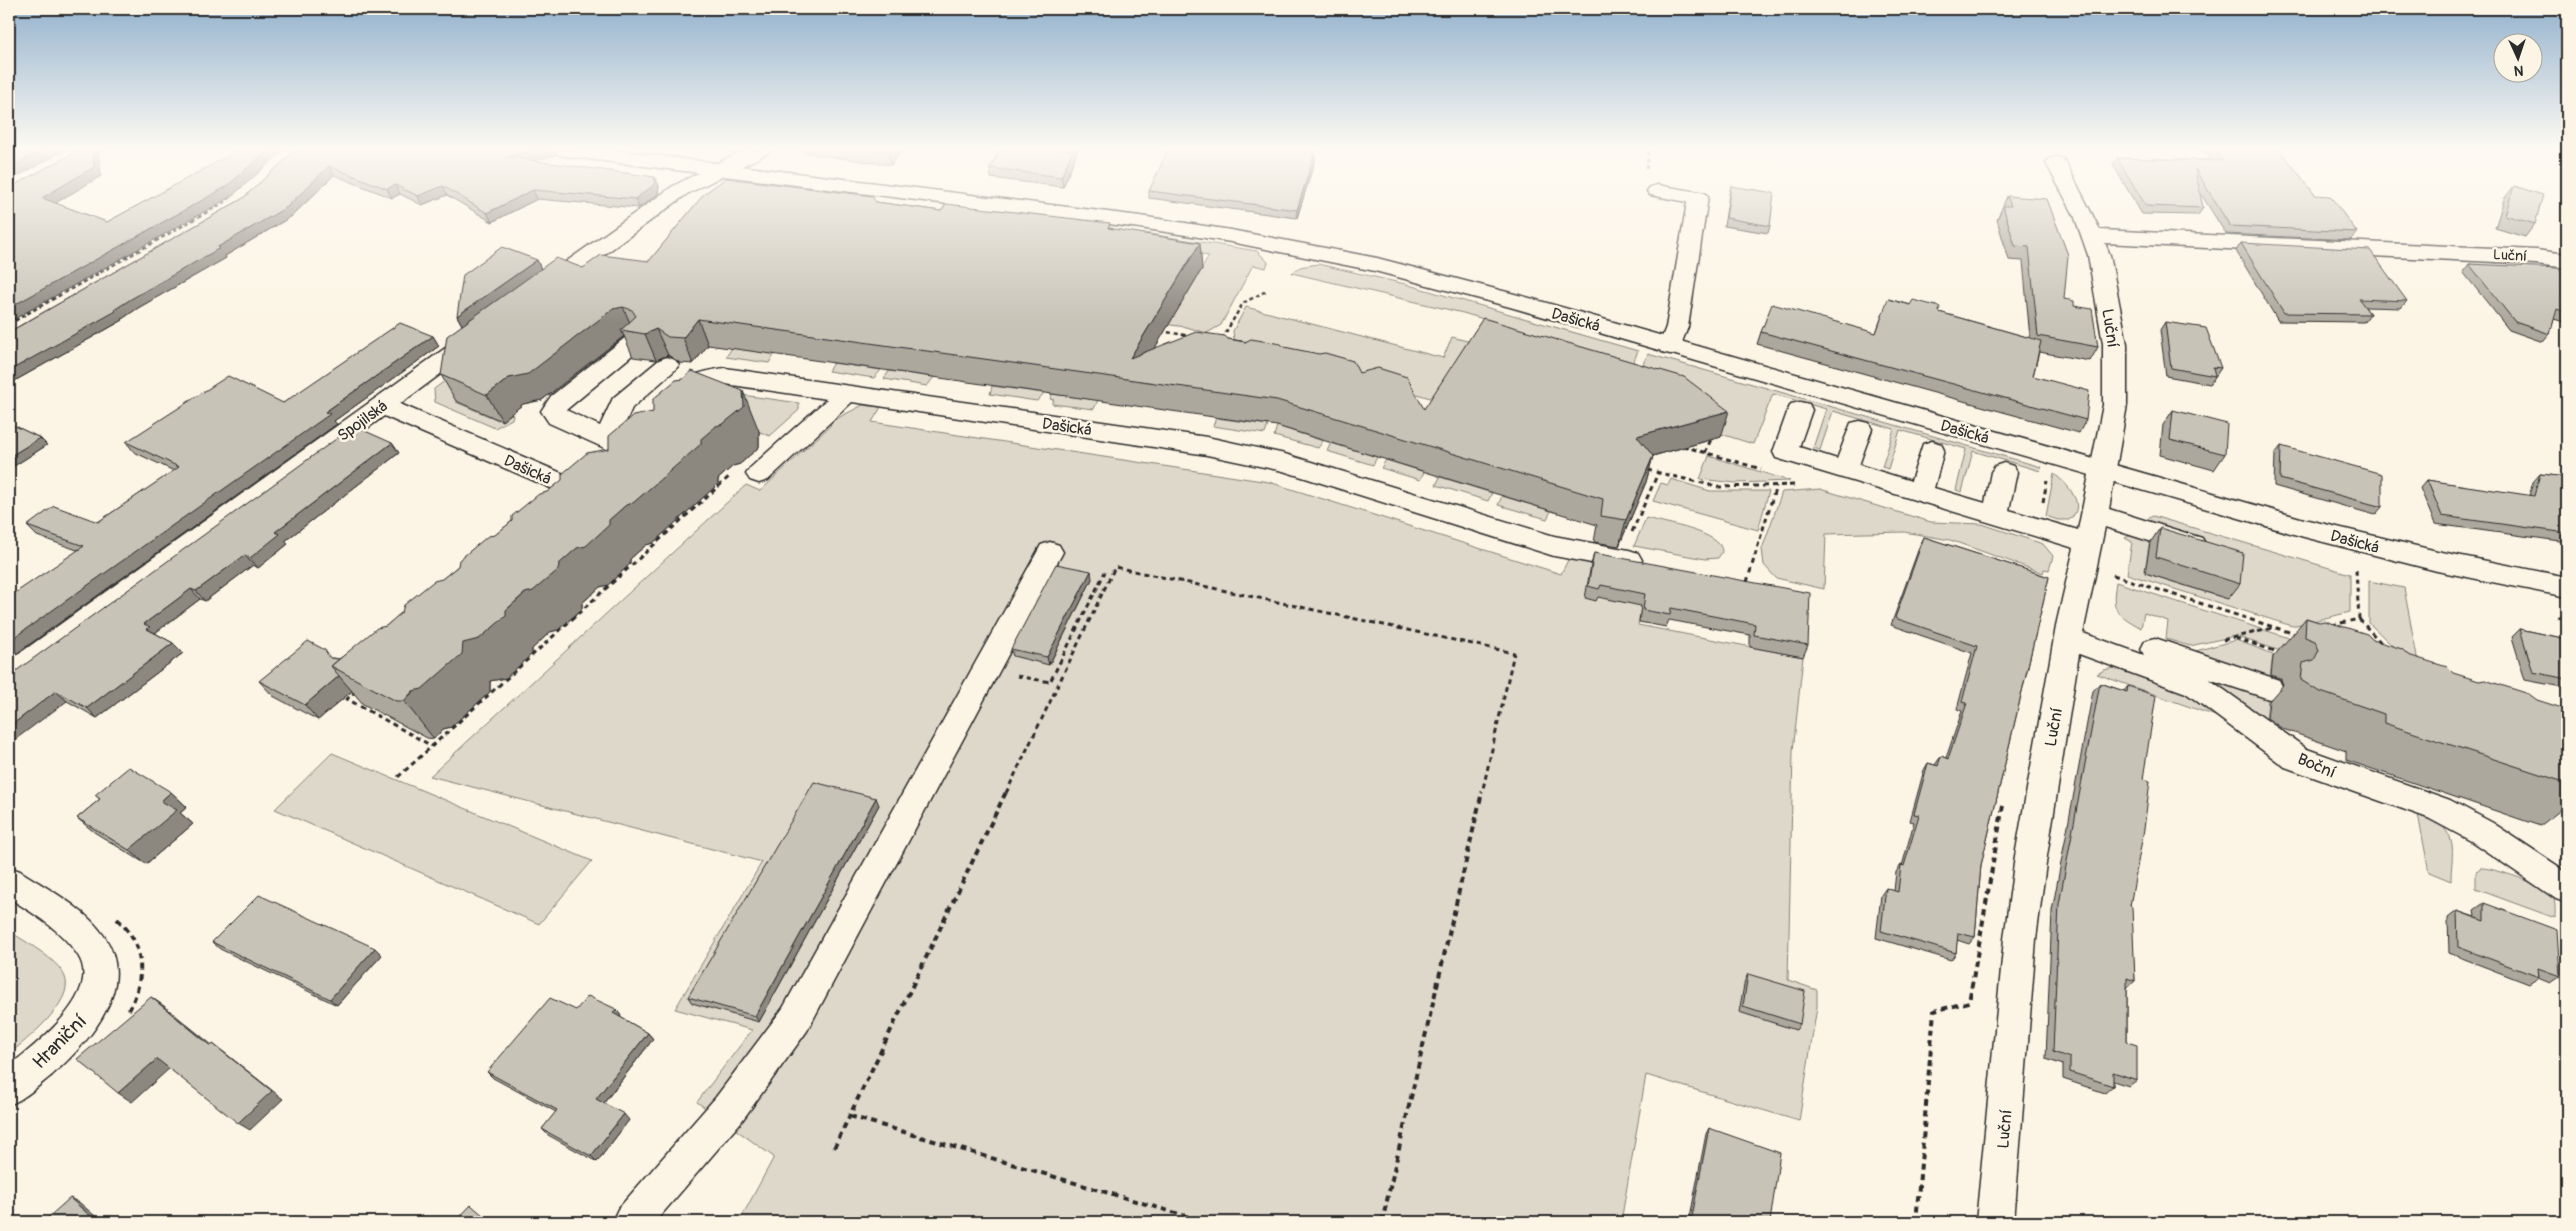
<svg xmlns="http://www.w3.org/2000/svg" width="2576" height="1231" viewBox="0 0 2576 1231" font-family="Pangolin,sans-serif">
<rect width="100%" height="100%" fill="#fcf5e5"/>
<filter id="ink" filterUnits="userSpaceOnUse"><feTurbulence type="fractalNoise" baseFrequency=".02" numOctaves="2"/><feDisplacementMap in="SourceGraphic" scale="10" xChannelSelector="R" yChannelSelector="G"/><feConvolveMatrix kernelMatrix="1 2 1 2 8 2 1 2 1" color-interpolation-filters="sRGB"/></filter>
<g filter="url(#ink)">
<g fill="#ded8ca" stroke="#84827a">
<polygon points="1144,233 1257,251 1268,262 1266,268 1253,265 1221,325 1207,333 1186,327 1082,313 1085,305 1173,317 1209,256 1152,246 1143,236"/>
<polygon points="1318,264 1405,284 1638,351 1633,363 1463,313 1292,273 1300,267"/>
<polygon points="1246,307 1443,358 1452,337 1471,342 1492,416 1238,342 1234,339 1233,331"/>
<polygon points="520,326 456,398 456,402 498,420 511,414 513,415 512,419 495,428 435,402 434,389"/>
<polygon points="732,348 775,354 769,363 726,357"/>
<polygon points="1648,354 2041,467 2040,471 1973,451 1962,492 1956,490 1966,449 1900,430 1888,469 1882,467 1894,429 1833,411 1820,450 1813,448 1826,409 1773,394 1753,444 1718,433 1633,383"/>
<polygon points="833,363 881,370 874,378 828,371"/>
<polygon points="889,371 934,377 927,386 884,379"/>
<polygon points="992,386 1044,393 1037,401 990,394"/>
<polygon points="721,392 799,403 799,410 770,436 706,410"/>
<polygon points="1052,394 1098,400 1094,409 1052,404 1054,400 1050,399"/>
<path d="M863 405 881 407 872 422 1269 482 1561 574 1568 560C1576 558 1585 560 1591 565L1646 576 1638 625 1803 657 1793 751 1788 980 1817 990V1007L1799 1121 1646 1075 1621 1222H739L774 1157 697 1102 752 1030 675 1009 762 862 430 776 746 485 760 491 831 425 828 423Z"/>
<polygon points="1216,418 1268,425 1265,434 1213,426"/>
<polygon points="1277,426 1323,441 1318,448 1274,436"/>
<polygon points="1331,443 1377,457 1373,465 1327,451"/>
<polygon points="1709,456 1790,481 1736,483 1700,479"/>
<polygon points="1386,460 1424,472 1420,480 1381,468"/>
<path d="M2054 474C2067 483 2088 506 2069 520H2058L2046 516Z"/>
<polygon points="1440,477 1492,493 1488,501 1436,485"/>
<polygon points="1671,479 1710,491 1769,491 1758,530 1653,501 1661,483 1668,485"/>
<polygon points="1820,489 1931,522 1982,524 2043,544 2053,556 2049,570 2044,569 2043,573 1950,540 1904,532 1826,534 1824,589 1776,578 1764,565 1762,549 1782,492"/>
<polygon points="1502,496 1551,511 1547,519 1498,505"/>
<path d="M2153 516 2350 574V612L2292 626 2127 574 2132 542 2125 538C2139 529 2157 539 2171 544L2170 549 2153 543 2149 545 2145 570 2148 574 2224 598 2228 597 2231 570 2206 560V542L2153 525 2147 519Z"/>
<path d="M1646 518C1663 523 1723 532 1722 552L1718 558 1705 559 1634 546Z"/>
<polygon points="2369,581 2404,588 2420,673 2369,623"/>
<path d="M2116 582 2311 645 2326 666 2235 636 2190 646 2166 639 2168 621 2144 613 2141 628C2116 613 2111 612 2116 582Z"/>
<polygon points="2236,640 2273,654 2270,678 2192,652"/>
<polygon points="2137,654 2268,698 2266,724"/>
<path d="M2114 668 2137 672 2167 682 2437 821C2459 840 2451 854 2451 881L2429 872 2418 814 2238 724 2097 674 2104 670Z"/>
<polygon points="332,753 592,861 539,924 275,809"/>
<path d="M2480 868C2493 867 2544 885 2552 895 2556 901 2555 911 2555 918L2476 889V872Z"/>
<path d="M9 931C24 941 58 959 65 977 75 1002 26 1040 9 1054Z"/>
</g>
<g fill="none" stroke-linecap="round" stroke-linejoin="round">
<defs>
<g id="minor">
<polygon points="743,150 769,150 766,154 687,194 552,293 544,295 536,293 533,288 536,283 673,186"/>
<polygon points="2056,157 2063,159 2066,163 2100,230 2536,250 2567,254 2567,268 2536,264 2105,243 2110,255 2127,344 2127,405 2109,509 2202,538 2206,545 2202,552 2193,555 2105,527 2083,633 2144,655 2141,649 2145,641 2155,638 2279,680 2283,688 2279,696 2269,699 2209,679 2307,749 2450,800 2493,823 2567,872 2567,903 2556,899 2471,841 2428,818 2285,767 2186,693 2079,654 2047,856 2036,939 2014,1222 1976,1222 2004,939 2015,856 2057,621 2074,548 1776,458 1773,452 1788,410 1791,404 1800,402 1809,404 1812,410 1799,447 1837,459 1851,423 1860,421 1869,423 1872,429 1859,465 1911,481 1923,444 1932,441 1941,444 1944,450 1934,488 1985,503 1991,472 1995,466 2004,463 2013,466 2017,472 2009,510 2078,530 2103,405 2103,344 2088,255 2074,215 2046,163 2049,159"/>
<polygon points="1657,185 1705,193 1708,197 1688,327 1678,352 1670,354 1662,352 1658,347 1666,327 1687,202 1650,195 1647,191 1650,187"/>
<path d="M473 332 481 334 484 339 481 344 400 404 566 475C577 465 583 459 598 463L602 469C593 483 577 497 560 492L384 416 19 684 9 687V661L465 334Z"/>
<polygon points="634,335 642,337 646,342 642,347 566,410 600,426 613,398 659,360 667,357 675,360 679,365 675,370 632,408 620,435 629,439 632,445 629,451 620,454 611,451 549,423 541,411 551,396 626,337"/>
<path d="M725 368 1207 437 1285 454 1554 536 1629 550 1638 553 1642 560 1638 567 1629 570 1554 556 1283 471 1207 455 852 402 768 480 759 483 750 480 746 474 750 468 827 399 725 384C720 384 713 384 709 387 693 394 687 409 669 404L665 398C678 377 703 371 725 368Z"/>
<polygon points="1050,542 1059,545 1063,552 807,1031 741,1122 655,1222 612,1222 618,1209 716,1097 783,1008 1041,545"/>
<path d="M9 867 20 871C49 890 83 906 104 936 139 987 89 1042 52 1075 38 1086 26 1098 9 1105V1066C35 1045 105 993 77 954 60 929 34 914 9 898Z"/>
</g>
<polygon id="major" points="554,150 613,150 1140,216 1231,230 1377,258 1526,297 2304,519 2437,551 2567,577 2567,597 2437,571 2304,537 1510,307 1375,271 1231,242 1140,228 564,156 557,154"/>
</defs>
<use href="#minor" stroke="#2b2b2b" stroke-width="3"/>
<use href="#major" stroke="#2b2b2b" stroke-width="3"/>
<g stroke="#2b2b2b" stroke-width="2.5" stroke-dasharray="4 3" stroke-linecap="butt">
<polyline points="95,155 104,150"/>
<polyline points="1646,169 1649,150"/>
<polyline points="9,324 225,202 234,194"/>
<polyline points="1161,331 1190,336"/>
<polyline points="1222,339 1243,303 1268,290"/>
<polyline points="1711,438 1712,436"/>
</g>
<g stroke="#2b2b2b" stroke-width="3" stroke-dasharray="5 4" stroke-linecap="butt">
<polyline points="1683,446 1761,469"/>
<polyline points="1705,453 1712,437"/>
<polyline points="1647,470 1719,487 1796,485"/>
<polyline points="2043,502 2047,481"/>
<polyline points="1632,532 1658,473"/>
<polyline points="2113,575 2295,634"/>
<polyline points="1747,582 1776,486"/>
<polyline points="2558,617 2567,619"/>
<polyline points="2359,619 2382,644"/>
<polyline points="2332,625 2359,619 2356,570"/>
<polyline points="2235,638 2281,653"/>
<polyline points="2223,640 2273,628"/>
<polyline points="1017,676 1050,682 1105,572"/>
<polyline points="356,691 347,699 432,746"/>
<polyline points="398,777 731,475"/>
<polyline points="1006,793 1115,567 1514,653 1482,793"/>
</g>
<g stroke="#2b2b2b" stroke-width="4" stroke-dasharray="6 4.5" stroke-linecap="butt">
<path d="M117 919C145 944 146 978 129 1010"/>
<polyline points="850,1116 1206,1222"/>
<polyline points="834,1148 1006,792"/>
<polyline points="1382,1222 1482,792"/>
<polyline points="1916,1222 1934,1011 1969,1002 2003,805"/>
</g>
<use href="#minor" fill="#fcf5e5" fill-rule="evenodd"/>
<use href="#major" fill="#fcf5e5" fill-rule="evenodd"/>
</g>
<g fill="#aca89d" stroke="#2b2b2b">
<polygon points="296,150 553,150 555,155 532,161 659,186 658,194 639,208 537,199 492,222 447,195 422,205 400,194 392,198 334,175 292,216 225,256 226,258 138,308 122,319 123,320 9,384 9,332 242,199"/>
<polygon points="804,150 902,150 891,165 805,153"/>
<polygon points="1000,150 1078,150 1063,187 991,178 990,168"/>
<polygon points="2204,150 2280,150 2315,195 2357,232 2351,240 2226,234 2199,191 2203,208 2198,215 2142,214 2113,165 2117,158 2212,160"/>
<polygon points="1315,152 1315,160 1297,218 1149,198 1149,191"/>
<polygon points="1731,186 1770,226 1768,233 1724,226 1729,194"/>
<polygon points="2514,186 2535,224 2525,237 2495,228 2504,199"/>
<polygon points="2007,196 2064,299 2074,306 2098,347 2090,361 2039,352 2033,376 2086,420 2079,433 1757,344 1761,332 1876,333 1888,299 1939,312 2030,338 2023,261 2009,260 1997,220"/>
<polygon points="876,202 941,211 1111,228 1202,269 1154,348 1228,339 1284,347 1359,373 1424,409 1721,437 1653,456 1646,482 1619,546 1594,542 1597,525 1277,426 708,345 693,364 680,363 668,355 656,360 633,357 624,336 542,400 523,404 502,421 456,401 441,375 462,325 457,316 537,260 541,269 583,268 649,261"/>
<polygon points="2241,243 2407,301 2401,308 2365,307 2370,314 2364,322 2278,321 2236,251"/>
<polygon points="2469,264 2567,279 2567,323 2554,319 2550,334 2543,342 2509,330 2463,272"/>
<polygon points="2165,322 2221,368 2210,384 2166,376 2160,330"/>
<polygon points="433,336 439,346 334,421 337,424 77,550 37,536 27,526 98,522 174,471 134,452 126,442 283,403"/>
<polygon points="2173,410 2225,454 2214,470 2160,455 2163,425"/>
<polygon points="9,423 40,438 47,445 14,466 9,464"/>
<polygon points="759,431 759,447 740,464 733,466 718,479 718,484 653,543 646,545 630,559 630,564 608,585 600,587 582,603 582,609 558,630 550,632 532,649 532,654 506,678 490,681 490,692 451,727 443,729 434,739 427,738 363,704 352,691 318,720 273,696 259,681 332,658 339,659 386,626 547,492 609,449"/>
<polygon points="392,443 399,453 285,541 288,544 258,568 253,565 205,601 200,599 155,633 173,643 183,653 97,718 67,701 9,676"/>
<polygon points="2281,446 2382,507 2375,515 2274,486 2275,454"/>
<polygon points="2540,474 2567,477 2567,542 2435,524 2420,488 2427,480 2529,496 2533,482"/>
<polygon points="2160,528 2240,584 2228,599 2145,573 2150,543"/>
<polygon points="1924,537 2049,577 1981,865 1975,937 1969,944 1957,940 1956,953 1951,960 1876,938 1881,895 1886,888 1894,891 1896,872 1901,865 1902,866 1914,822 1910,821 1924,770 1928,763 1935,765 1941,756 1946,758 1962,711 1957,709 1972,653 1891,625 1920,545"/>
<polygon points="1594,553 1808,645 1803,657 1750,647 1750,635 1669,620 1666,627 1639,622 1641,606 1598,597 1596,601 1585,598 1591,565"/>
<polygon points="1092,579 1049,665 1013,656 1011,649"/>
<polygon points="2306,618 2373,640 2408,655 2567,783 2567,805 2540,826 2346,760 2346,751 2283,729 2267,718 2269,701 2283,685 2281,679 2271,675 2273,657"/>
<polygon points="2520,629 2567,639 2567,688 2525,680 2512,637"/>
<polygon points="2100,683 2124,691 2128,686 2143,779 2130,906 2135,981 2127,988 2127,1042 2137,1080 2129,1086 2113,1081 2113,1086 2105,1093 2063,1079 2063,1065 2046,1059 2052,911 2093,691"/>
<polygon points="171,792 187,807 180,813 193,824 146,864 94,832 77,818 100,799 95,795"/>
<polygon points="879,805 759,1022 692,1003 688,997"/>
<polygon points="2484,903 2560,976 2550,983 2538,978 2529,984 2449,953 2448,918 2457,911 2475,917 2474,910"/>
<polygon points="212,942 382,955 337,1005 220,949"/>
<polygon points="1748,974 1800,1024 1796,1030 1739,1012 1745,980"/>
<polygon points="616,1009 621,1016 620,1017 648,1033 653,1039 604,1103 629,1120 597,1162 548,1135 542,1129 556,1112 493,1078 487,1072 576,1010"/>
<polygon points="1709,1128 1770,1222 1689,1222 1706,1134"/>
</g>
<g fill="#8c8880" stroke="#2b2b2b">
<polygon points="42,150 65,150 9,181 9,168"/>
<polygon points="93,150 98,150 101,176 49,207 42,198"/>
<polygon points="268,150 284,150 232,196 9,322 9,308"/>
<polygon points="534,150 553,150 555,155 510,166 506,157"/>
<polygon points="888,150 902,150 891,165"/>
<polygon points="1073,150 1078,150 1063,187 1061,177"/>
<polygon points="1315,152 1315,160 1297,218 1297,210"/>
<polygon points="329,166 334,175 292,216 225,256 226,258 138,308 122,319 123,320 9,384 9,371 114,310 131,299 218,247"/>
<polygon points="655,177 659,186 658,194 639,208 635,199"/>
<polygon points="395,185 400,194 392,198 387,189"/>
<polygon points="443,186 447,195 422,205 418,196"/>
<polygon points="533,190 537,199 492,222 487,213"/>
<polygon points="1200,243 1202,269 1136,380 1130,358"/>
<polygon points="537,260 544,276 466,332 457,316"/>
<polygon points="623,307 634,332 621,330 624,336 542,400 523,404 502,421 487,395 509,378 613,309"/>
<polygon points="698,319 708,345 693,364 683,338"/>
<polygon points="656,329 668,355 656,360 645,334"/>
<polygon points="433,336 439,346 334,421 337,424 9,659 9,641 325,412"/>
<polygon points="743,391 759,431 759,447 740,464 733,466 718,479 718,484 653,543 646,545 630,559 630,564 608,585 600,587 582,603 582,609 558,630 550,632 532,649 532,654 506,678 490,681 490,692 451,727 443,729 434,739 404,701 463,643 506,610 701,439"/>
<polygon points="1729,411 1721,437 1630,462 1637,436"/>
<polygon points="40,438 47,445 14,466 9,461 9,457"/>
<polygon points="392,443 399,453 285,541 288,544 258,568 250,558 275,532"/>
<polygon points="1653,456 1646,482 1619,546 1626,520"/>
<polygon points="245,555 253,565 205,601 196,591"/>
<polygon points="1091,571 1092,579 1049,665 1047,657"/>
<polygon points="191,589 200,599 155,633 147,629 144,624"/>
<polygon points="173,643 183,653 97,718 87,708"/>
<polygon points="339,676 352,691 318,720 305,705"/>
<polygon points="56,691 67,701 9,744 9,727"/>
<polygon points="171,792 187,807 180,813 193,824 146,864 129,850 161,801"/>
<polygon points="876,798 879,805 759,1022 755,1016"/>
<polygon points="375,948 382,955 337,1005 330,999"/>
<polygon points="151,997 164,1006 223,1054 211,1046"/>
<polygon points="616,1009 621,1016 619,1019 613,1013"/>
<polygon points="648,1033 653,1039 602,1105 596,1099"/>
<polygon points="213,1044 225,1053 283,1099 250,1130 238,1123"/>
<polygon points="157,1059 170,1068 132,1102 118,1093"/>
<polygon points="624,1114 629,1120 597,1162 591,1156"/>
<polygon points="70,1198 80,1203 102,1222 97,1222"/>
</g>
<g fill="#c8c3b7" stroke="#2b2b2b">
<polygon points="9,150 42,150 9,168"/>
<polygon points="79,150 93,150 94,167 42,198 107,222 239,150 268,150 226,187 9,308 9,188"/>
<polygon points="296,150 534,150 506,157 655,177 654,185 635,199 533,190 487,213 443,186 418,196 395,185 387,189 329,166 287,207 218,247 220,248 131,299 114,310 116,311 9,371 9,332 242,199"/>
<polygon points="1000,150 1073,150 1061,177 990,168"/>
<polygon points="1168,150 1296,150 1315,152 1297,210 1149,191"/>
<polygon points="2214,150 2280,150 2315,195 2330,196 2357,232 2230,226 2195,169 2203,208 2146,206 2117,158 2222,161"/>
<polygon points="726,178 872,196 876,202 941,211 946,204 1110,223 1108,228 1200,243 1130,358 1196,332 1225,336 1228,339 1245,342 1251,339 1281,344 1284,347 1319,354 1325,353 1353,361 1359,373 1378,368 1407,377 1424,409 1483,318 1684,377 1729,411 1637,436 1653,456 1626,520 1601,516 1603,499 1277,400 698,319 683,338 668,337 656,329 645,334 621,330 636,316 632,310 623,307 613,309 528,374 509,378 487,395 441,375 447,336 556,258 583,268 601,255 649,261 704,194"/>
<polygon points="1731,186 1774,193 1770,226 1726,218"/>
<polygon points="2514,186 2543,195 2535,224 2505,215"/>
<polygon points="2007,196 2047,199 2068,255 2064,299 2074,301 2074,306 2092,309 2098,347 2038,336 2029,247 2015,246 2003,206 2011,206"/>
<polygon points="2241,243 2370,250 2407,301 2359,299 2370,314 2284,313"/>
<polygon points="502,247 537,260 457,316 463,275"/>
<polygon points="2469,264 2558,268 2567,279 2567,313 2557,309 2550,334 2515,322"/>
<polygon points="1888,299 1910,305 1913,300 1940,307 1939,312 2041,341 2033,376 2089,391 2086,420 1761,332 1772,304 1876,333"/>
<polygon points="2165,322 2206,328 2221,368 2213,367 2215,376 2171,368"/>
<polygon points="400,323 433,336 325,412 330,414 9,641 9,597 84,546 27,526 54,506 98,522 179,467 126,442 228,376 283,403"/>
<polygon points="692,371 743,391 744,407 723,424 716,426 701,439 701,444 633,503 626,505 609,520 609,525 586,546 577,548 559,564 558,570 533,591 525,593 506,610 506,616 479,639 463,643 462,654 422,689 413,691 404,701 396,701 331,666 377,628 386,626 402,612 404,605 434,581 442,579 458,566 459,560 488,536 495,535 512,521 512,516 539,494 547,492 562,480 562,474 587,453 609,449 609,436 633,416 653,412 653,399 676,380 683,379"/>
<polygon points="2173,410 2227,424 2225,454 2170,440"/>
<polygon points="9,423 40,438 9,457"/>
<polygon points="354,426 392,443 275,532 280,534 250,558 245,555 196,591 191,589 144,624 150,627 147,629 173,643 87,708 56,691 9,727 9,676"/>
<polygon points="2281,446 2382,474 2382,507 2280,479"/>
<polygon points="2540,474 2567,477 2567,533 2442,516 2427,480 2534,496"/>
<polygon points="2160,528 2243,553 2240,584 2156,557"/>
<polygon points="1924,537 2049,577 1981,865 1975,937 1958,933 1956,953 1881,931 1886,888 1898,892 1901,865 1904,866 1919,815 1914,814 1928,763 1938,766 1941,756 1948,759 1967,703 1962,702 1977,646 1895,618"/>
<polygon points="1594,553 1810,593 1808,645 1754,635 1755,624 1671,608 1670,615 1643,610 1645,594 1601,585 1599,589 1588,586"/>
<polygon points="1056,564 1091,571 1047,657 1011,649"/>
<polygon points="2306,618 2319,622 2325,621 2367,634 2373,640 2402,649 2408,655 2447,667 2453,673 2479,681 2485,680 2529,694 2537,700 2562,708 2567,707 2567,783 2384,723 2384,714 2318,691 2301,680 2303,663 2314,660 2319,650 2315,641 2305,637"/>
<polygon points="2520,629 2567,639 2567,679 2533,672"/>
<polygon points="308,641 325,650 330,658 339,659 331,666 339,676 305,705 259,681"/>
<polygon points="2100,683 2127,692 2128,686 2156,696 2143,779 2150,781 2144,829 2130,906 2132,907 2135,981 2127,978 2127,1042 2137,1045 2137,1080 2113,1072 2113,1086 2070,1072 2070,1058 2053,1052 2059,904"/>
<polygon points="129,767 171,792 161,801 177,810 129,850 77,818 100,799 95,795"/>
<polygon points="814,782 876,798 755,1016 688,997"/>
<polygon points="259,895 375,948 330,999 212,942"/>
<polygon points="2484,903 2557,930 2560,976 2538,968 2539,977 2458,947 2457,911 2484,921"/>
<polygon points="1748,974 1805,991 1800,1024 1743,1006"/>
<polygon points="588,996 616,1009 613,1013 648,1033 596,1099 624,1114 591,1156 542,1129 557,1110 487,1072 550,998 576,1010"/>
<polygon points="151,997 211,1046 213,1044 272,1091 238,1123 157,1059 118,1093 77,1059"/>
<polygon points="1709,1128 1780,1153 1770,1222 1691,1222"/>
<polygon points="70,1198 97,1222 43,1222"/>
<polygon points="471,1205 491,1222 455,1222"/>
</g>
</g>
<linearGradient id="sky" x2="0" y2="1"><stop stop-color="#93b2cd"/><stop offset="0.46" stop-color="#fefaf3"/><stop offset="1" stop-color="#fefaf3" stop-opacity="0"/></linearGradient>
<rect width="2576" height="323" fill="url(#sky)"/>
<g text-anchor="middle" stroke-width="5" stroke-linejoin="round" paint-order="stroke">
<g font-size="14" fill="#2b2b2b" stroke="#fcf5e5">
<text transform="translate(2510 255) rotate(3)" y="5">Luční</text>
</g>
<g font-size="16" fill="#2b2b2b" stroke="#fcf5e5">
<text transform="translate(1576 319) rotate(16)" y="6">Dašická</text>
<text transform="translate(2111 328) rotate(82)" y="6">Luční</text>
<text transform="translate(362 420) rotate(-36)" y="6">Spojilská</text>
<text transform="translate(1067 426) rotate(8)" y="6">Dašická</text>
<text transform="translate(1965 431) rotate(16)" y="6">Dašická</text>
<text transform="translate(528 469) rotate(24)" y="6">Dašická</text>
<text transform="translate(2355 541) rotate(15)" y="6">Dašická</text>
<text transform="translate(2053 727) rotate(-80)" y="6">Luční</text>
<text transform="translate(2317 765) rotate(23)" y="6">Boční</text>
<text transform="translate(2004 1129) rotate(-85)" y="6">Luční</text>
</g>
<g font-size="19" fill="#2b2b2b" stroke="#fcf5e5">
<text transform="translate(59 1041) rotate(-45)" y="7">Hraniční</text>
</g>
</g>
<rect width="2576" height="1231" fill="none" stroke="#fcf5e5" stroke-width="30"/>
<rect x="15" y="15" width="2546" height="1201" fill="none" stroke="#2b2b2b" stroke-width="2" filter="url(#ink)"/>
<g transform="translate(2518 58) rotate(177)"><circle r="24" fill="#fcf5e5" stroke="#a8a49b"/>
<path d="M0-4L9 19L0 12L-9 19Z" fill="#2b2b2b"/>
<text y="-8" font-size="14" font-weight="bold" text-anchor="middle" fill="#2b2b2b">N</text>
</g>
</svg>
